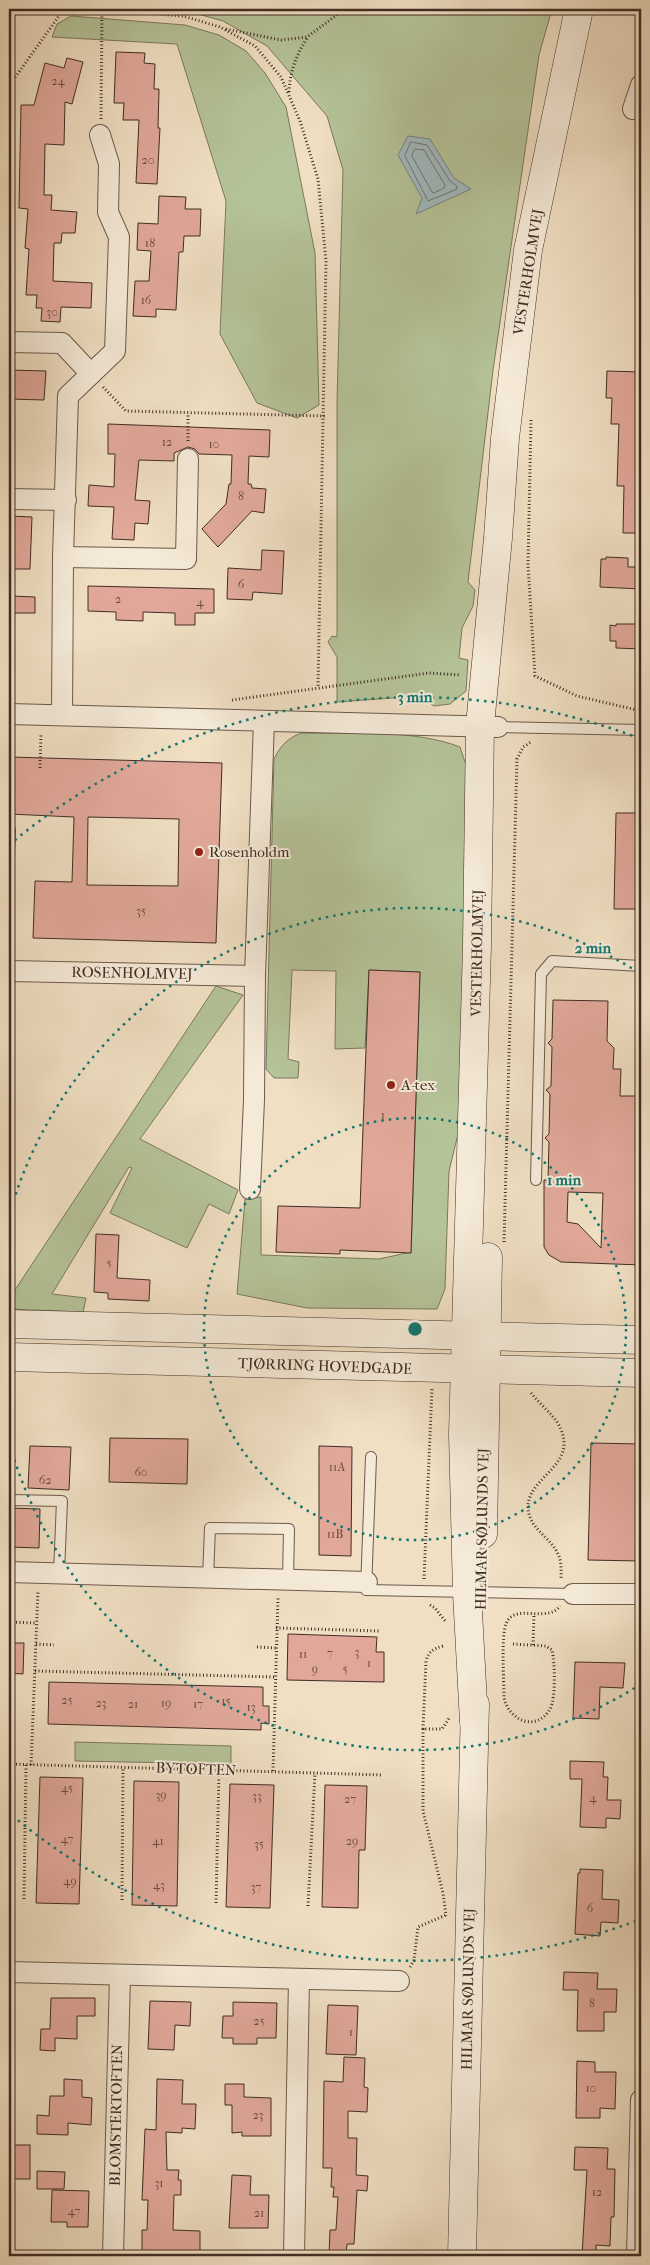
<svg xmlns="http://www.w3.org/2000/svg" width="650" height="2265" viewBox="0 0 650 2265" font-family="'IM FELL French Canon',serif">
<rect width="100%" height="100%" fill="#f0dfc3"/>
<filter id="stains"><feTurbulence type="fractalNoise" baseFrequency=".004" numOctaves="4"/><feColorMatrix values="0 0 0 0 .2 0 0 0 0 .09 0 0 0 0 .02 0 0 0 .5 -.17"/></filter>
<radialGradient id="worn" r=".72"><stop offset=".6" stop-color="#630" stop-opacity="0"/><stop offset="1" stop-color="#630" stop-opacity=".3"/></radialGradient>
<g fill="#b5c398" stroke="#7b785e">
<polygon points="180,9 552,9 539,55 493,370 468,582 475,590 473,606 462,628 459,658 468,660 466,691 450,704 434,706 419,696 337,702 337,657 328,642 332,636 337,637 337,402 343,170 327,116 267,46 223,21"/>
<polygon points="71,16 185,25 219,35 246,51 265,73 286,107 315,253 319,405 297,418 257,403 220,334 226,201 177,44 52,37 57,24"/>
<path d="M301 733C350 734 414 729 460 747L470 777 461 1122 449 1171 445 1289 437 1309 307 1308 237 1294 245 1199 261 1197V1255L379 1259 411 1252 420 972 369 970 365 1048 335 1049 336 971 292 970 288 1059 299 1062 298 1078H274L266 1069 274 759C281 745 287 739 301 733Z"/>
<polygon points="216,986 243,995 140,1139 238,1190 229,1214 209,1204 187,1248 110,1213 132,1168 129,1167 52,1294 86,1298 83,1312 9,1309 9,1299"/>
<polygon points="75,1742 231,1746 231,1764 75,1761"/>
</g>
<polygon fill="#a0b9bf" stroke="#7a8181" points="408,136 430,139 454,178 471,189 416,214 422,198 398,155"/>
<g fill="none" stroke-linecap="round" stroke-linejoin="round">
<g stroke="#707372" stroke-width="1">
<polygon points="411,142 427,145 450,181 457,186 457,189 428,201 405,156"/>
<polygon points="415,149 424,150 445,185 444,188 434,193 432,192 412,156"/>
</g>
</g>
<g fill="#e1a89a" stroke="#412d24" fill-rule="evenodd">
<polygon points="116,52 145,53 144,63 155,64 154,89 159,89 158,128 160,128 157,184 136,183 139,120 123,120 124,103 114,103"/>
<polygon points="67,58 83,62 72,104 65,102 64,145 45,144 44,195 52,195 51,210 77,212 75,233 62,233 61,243 54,243 53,281 92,283 91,308 61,307 60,322 41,321 42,308 36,308 37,295 26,295 29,249 25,248 28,209 19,208 21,105 34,105 45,63 64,68"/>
<polygon points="159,196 186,197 185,209 201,209 200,236 184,236 183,252 179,252 176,310 156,309 156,317 133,316 135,281 149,281 151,251 137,250 138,223 158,224"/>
<polygon points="9,370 46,371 44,400 9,399"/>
<polygon points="607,371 641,372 641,533 623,533 624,486 617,486 619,424 611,424 612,398 606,398"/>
<polygon points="108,424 270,430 269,457 249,456 248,484 251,484 252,488 266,489 264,513 252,511 218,547 202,529 226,504 229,484 231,484 232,455 199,454 195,449 188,447 174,453 174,461 139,460 135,500 150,501 148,524 135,523 134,540 112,539 114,507 88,506 89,485 114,487 115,454 108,454"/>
<polygon points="9,516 32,517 30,569 9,569"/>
<polygon points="262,550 284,551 282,594 253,592 252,600 227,599 228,568 261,570"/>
<polygon points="606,557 628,558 628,567 641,567 641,589 600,587 601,559 606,559"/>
<polygon points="88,586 214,589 214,613 195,613 195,625 175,625 175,613 143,612 143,621 116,620 116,612 88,611"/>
<polygon points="12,596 35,597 35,613 11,613"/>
<polygon points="616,624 641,624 641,649 616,648 616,641 610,641 610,625 616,626"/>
<path d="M9 757 222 763 216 943 33 938 35 881 72 882 74 817 9 814ZM88 817 179 819 178 886 87 885Z"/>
<polygon points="616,813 641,813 641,909 614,909"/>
<polygon points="369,970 420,972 411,1253 340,1250 340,1254 276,1252 278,1206 360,1208"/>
<path d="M553 1000 608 1001 607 1041 614 1048 613 1069H621L620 1096H641V1265L561 1262 549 1255 544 1247V1180H548L549 1142 545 1138 549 1134 550 1094 546 1090 551 1086 552 1047 548 1043 552 1039ZM568 1192 603 1193 601 1248 578 1224 567 1222Z"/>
<polygon points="96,1234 119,1235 117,1278 150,1280 149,1301 108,1299 108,1293 94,1292"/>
<polygon points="110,1438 188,1439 187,1484 109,1482"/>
<polygon points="591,1443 641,1444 641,1561 588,1560"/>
<polygon points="30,1446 71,1447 69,1490 28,1488"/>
<polygon points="319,1446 352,1447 351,1556 319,1555"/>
<polygon points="9,1508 40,1509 39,1548 9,1547"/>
<polygon points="288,1634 377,1637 376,1652 384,1652 384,1682 287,1680"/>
<polygon points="9,1643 24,1643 23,1674 9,1673"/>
<polygon points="575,1662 625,1663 623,1688 600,1687 599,1719 573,1718"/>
<polygon points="49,1682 263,1687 263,1706 269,1706 269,1724 261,1723 261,1730 48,1724"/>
<polygon points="570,1761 604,1762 603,1777 608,1777 607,1800 621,1800 620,1819 606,1818 606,1828 580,1827 582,1779 570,1779"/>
<polygon points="40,1777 83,1778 79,1904 36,1903"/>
<polygon points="134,1781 179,1782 177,1906 132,1905"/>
<polygon points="230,1784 274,1785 270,1908 226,1907"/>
<polygon points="325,1785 367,1786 365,1850 359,1850 358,1908 322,1907"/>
<polygon points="580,1869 603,1870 602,1899 619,1900 618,1923 601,1922 600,1936 575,1934 578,1873 580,1873"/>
<polygon points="564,1972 598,1973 597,1989 617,1989 616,2012 604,2012 604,2031 577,2031 578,1990 563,1990"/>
<polygon points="51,1998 95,1998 95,2016 77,2016 77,2039 55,2038 55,2051 40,2050 41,2029 50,2029"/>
<polygon points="150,2001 191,2002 190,2026 175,2025 174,2050 148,2049"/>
<polygon points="233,2002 277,2003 276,2038 257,2038 257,2044 233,2044 233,2038 222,2038 223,2016 233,2016"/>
<polygon points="328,2005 358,2006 356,2055 326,2054"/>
<polygon points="344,2057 365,2058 364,2087 368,2088 367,2112 348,2111 348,2138 357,2138 356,2175 368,2176 367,2191 357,2190 354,2244 347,2244 346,2256 329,2256 330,2230 336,2230 338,2197 333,2197 334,2187 331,2187 332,2168 323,2168 324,2081 343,2082"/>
<polygon points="577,2061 595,2062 595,2072 616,2072 615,2109 600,2108 600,2118 576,2118"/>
<polygon points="64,2079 82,2080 82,2097 92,2098 91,2125 68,2123 68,2135 37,2134 37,2115 49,2116 50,2096 64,2096"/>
<polygon points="157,2079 183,2080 182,2104 196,2104 195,2129 182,2128 182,2133 166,2132 167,2170 179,2170 178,2180 181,2180 181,2195 174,2195 173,2230 200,2231 200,2256 142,2255 142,2230 147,2230 148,2200 142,2200 145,2129 156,2130"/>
<polygon points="225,2084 244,2084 244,2097 271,2098 271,2136 242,2136 242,2132 232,2133 232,2105 225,2105"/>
<rect x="9" y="2145" width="21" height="34"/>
<polygon points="575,2147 608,2148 607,2169 615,2169 614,2217 611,2217 610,2246 596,2245 596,2256 582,2256 587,2170 574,2170"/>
<polygon points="37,2171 65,2172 64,2189 37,2189"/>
<polygon points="232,2175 251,2176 250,2195 269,2195 268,2228 229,2228"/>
<polygon points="52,2190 89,2191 88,2227 67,2227 67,2222 51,2222"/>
</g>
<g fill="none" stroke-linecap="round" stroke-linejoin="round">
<defs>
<g id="lane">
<polyline points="498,727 641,730"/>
<polyline points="9,853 10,830"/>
<polyline points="536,1180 541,974 552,961 641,966"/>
<polyline points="371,1457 366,1590 573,1594"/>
<polyline points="9,1500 62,1501 59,1573"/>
<polyline points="208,1578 210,1528 289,1529 288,1580"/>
</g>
<g id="street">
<polyline points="633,109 641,85"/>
<polyline points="9,342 62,343 91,374 115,351 119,237 108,212 109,164 100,135"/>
<polyline points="9,499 66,500"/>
<polyline points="63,557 186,559 188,459"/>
<polyline points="9,714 498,727"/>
<polyline points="62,715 63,557 68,396 91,374"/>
<polyline points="9,971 255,976"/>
<polyline points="250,1189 254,1100 255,976 264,721"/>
<polyline points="9,1572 367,1582"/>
<polyline points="573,1594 641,1594"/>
<polyline points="9,1972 399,1981"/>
<polyline points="113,2256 120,1975"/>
<polyline points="294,2256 299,1979"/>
<polyline points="637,2256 641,2100"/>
</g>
<g id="secondary">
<polyline points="9,1324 641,1340"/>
<polyline points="9,1357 641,1373"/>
<polyline points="483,1534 488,1257"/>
<polyline points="474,1722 467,1593 463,1434 477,946 480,725 498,538 505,438 528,250 579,9"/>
<polyline points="462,2256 475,1704"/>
</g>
</defs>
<use href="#lane" stroke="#6d5a4c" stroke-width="12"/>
<use href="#street" stroke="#6d5a4c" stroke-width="22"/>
<use href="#secondary" stroke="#412d24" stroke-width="29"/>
<g stroke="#412d24" stroke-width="3" stroke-dasharray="1 2.5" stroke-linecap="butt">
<polyline points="91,9 183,16 220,27 255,46 281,77 300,121 318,179 326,261 318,687"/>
<polyline points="226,29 281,40 307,37 345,9"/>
<polyline points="9,86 64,9"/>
<path d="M289 92C290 71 296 56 307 38"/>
<polyline points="101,119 102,10"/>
<polyline points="103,387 126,411 325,416"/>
<polyline points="531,420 528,565 535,676 577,696 641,711"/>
<polyline points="188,441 188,413"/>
<polyline points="232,700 429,673 461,675"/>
<polyline points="40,768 41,733"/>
<polyline points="504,1242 517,759 523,747 531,742"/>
<path d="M531 1393C539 1403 550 1412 557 1422 583 1464 529 1475 528 1506 528 1529 550 1536 558 1554 562 1562 561 1571 561 1580"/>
<polyline points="424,1579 432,1388"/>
<polyline points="430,1605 435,1608 446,1622"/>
<polyline points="9,1622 36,1623"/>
<polyline points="276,1628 379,1631"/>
<polyline points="36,1644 54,1645"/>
<path d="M513 1644 546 1646 552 1650C555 1663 556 1699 550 1709 536 1733 508 1720 504 1697 504 1682 501 1636 506 1624 514 1602 547 1624 560 1606"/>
<polyline points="533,1645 534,1614"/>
<path d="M443 1646C433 1649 429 1651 426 1661L423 1729H442L450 1717"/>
<polyline points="257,1647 276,1648"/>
<polyline points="35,1671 275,1677"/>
<polyline points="423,1729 423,1811 443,1893 446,1916"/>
<polyline points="9,1764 383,1775"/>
<polyline points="31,1765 38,1591"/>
<polyline points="273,1771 278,1598"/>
<polyline points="24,1899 26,1765"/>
<polyline points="122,1900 123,1767"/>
<polyline points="216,1903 219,1770"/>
<polyline points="308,1906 315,1773"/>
<polyline points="410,1967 414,1960 418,1927 446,1915"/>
</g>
<use href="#lane" stroke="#f5ead8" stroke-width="10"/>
<use href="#street" stroke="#f5ead8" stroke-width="20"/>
<use href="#secondary" stroke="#f5ead8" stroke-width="28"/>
</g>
<g fill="none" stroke="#0f766e" stroke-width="2.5" stroke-dasharray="2.5 5">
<circle cx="415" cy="1329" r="211"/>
<path d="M641 1684A421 421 0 0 1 9 1442M9 1216A421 421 0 0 1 641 974"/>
<path d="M636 1921A632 632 0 0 1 9 1813M9 845A632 632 0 0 1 636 737"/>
</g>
<g fill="#8f2418" stroke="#f5ead8" stroke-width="2">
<circle cx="199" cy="852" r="5"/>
<circle cx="391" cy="1085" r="5"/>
</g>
<g text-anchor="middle" stroke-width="4" stroke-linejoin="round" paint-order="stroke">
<g font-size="12" fill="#694c42">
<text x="58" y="85">24</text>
<text x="148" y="164">20</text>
<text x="150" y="247">18</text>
<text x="146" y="304">16</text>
<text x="52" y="316">30</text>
<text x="167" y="446">12</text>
<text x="214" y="448">10</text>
<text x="241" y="500">8</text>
<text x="241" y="588">6</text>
<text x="118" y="603">2</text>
<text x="200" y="606">4</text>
<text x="141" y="915">35</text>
<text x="383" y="1119">1</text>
<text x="109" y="1267">5</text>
<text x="337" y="1471">11A</text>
<text x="141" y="1476">60</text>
<text x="45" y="1484">62</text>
<text x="335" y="1538">11B</text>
<text x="357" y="1656">3</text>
<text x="330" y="1657">7</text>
<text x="303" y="1658">11</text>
<text x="369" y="1667">1</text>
<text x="315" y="1673">9</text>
<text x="345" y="1673">5</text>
<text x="67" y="1704">25</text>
<text x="226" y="1705">15</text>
<text x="101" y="1707">23</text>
<text x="166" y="1707">19</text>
<text x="133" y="1708">21</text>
<text x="198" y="1708">17</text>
<text x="251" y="1711">13</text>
<text x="67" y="1792">45</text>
<text x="161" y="1799">39</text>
<text x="257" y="1800">33</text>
<text x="593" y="1802">4</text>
<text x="350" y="1803">27</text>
<text x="67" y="1843">47</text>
<text x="158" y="1845">41</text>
<text x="352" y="1845">29</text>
<text x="259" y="1848">35</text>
<text x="70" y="1885">49</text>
<text x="159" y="1889">43</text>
<text x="256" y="1891">37</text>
<text x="590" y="1912">6</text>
<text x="592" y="2007">8</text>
<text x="259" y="2025">25</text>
<text x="351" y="2036">1</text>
<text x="591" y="2092">10</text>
<text x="258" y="2119">23</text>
<text x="159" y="2187">31</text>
<text x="597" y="2196">12</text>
<text x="74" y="2215">47</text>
<text x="259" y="2217">21</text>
</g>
<g font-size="15" fill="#412d24" stroke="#f5ead8">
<text transform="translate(528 272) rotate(-81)" y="5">VESTERHOLMVEJ</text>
<text transform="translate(477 953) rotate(-89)" y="5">VESTERHOLMVEJ</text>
<text transform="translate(132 973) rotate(1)" y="5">ROSENHOLMVEJ</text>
<text transform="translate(325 1366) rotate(2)" y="5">TJØRRING HOVEDGADE</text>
<text transform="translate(482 1529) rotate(-89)" y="5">HILMAR SØLUNDS VEJ</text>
<text transform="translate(196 1769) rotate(2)" y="5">BYTOFTEN</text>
<text transform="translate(468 1989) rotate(-89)" y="5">HILMAR SØLUNDS VEJ</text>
<text transform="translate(116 2115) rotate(-89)" y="5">BLOMSTERTOFTEN</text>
</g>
<g font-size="15" fill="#412d24" stroke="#f5ead8" text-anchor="start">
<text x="209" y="857">Rosenholdm</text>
<text x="401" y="1090">A-tex</text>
</g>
</g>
<circle cx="415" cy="1329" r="8" fill="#0f766e" stroke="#f5ead8" stroke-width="2.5"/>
<g font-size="15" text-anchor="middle" font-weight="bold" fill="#0f766e" stroke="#f5ead8" stroke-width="4" stroke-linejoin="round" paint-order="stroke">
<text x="415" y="702">3 min</text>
<text x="593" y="953">2 min</text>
<text x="564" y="1185">1 min</text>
</g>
<rect width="650" height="2265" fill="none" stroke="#f0dfc3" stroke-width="30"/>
<rect x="10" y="10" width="630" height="2245" fill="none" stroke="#412d24" stroke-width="2.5"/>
<rect x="15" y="15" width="620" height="2235" fill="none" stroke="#412d24"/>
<rect width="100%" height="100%" filter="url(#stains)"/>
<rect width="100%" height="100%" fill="url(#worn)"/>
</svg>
